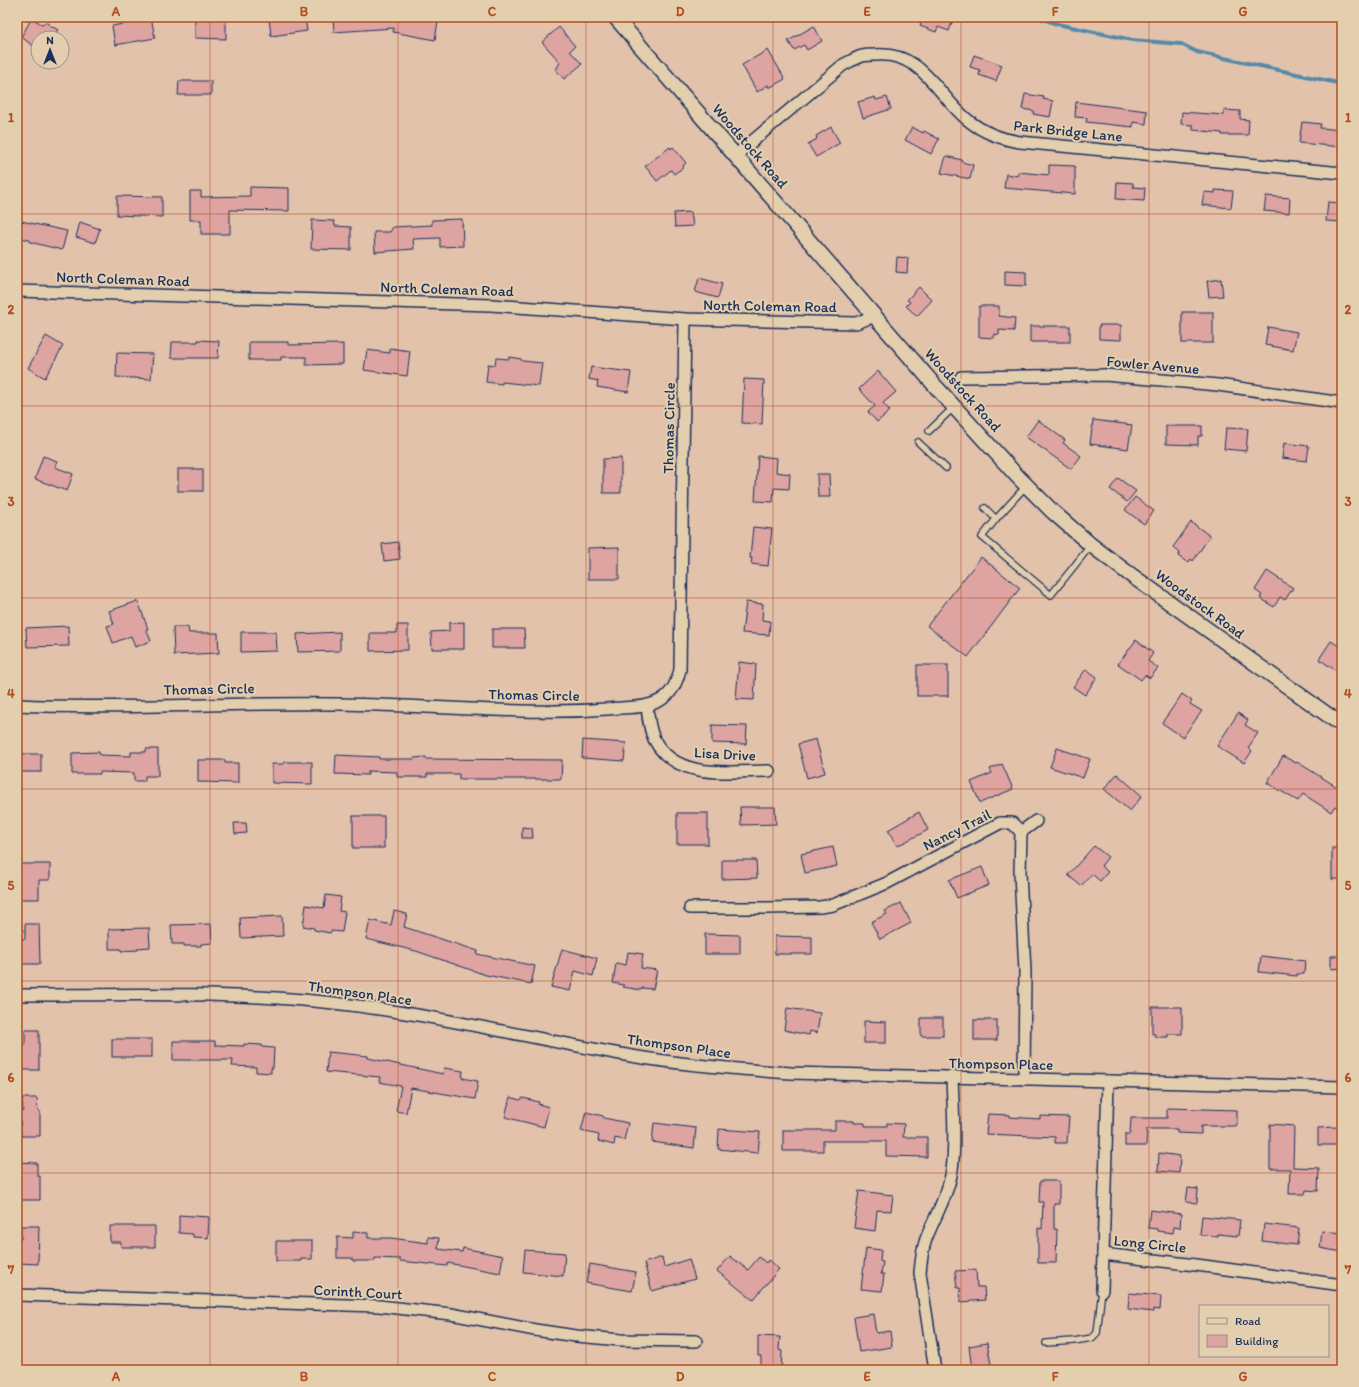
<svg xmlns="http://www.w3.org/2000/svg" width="1359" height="1387" viewBox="0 0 1359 1387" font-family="Itim,sans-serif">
<rect width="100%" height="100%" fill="#e2c2aa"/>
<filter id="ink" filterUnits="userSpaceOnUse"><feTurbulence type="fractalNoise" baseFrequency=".025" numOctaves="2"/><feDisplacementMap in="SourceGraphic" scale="8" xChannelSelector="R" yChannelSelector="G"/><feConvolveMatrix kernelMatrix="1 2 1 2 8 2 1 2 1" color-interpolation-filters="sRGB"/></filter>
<g filter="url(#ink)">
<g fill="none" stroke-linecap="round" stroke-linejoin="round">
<polyline stroke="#558aaa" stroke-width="4" points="1038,17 1057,24 1132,40 1181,44 1197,52 1342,84"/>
</g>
<g fill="#dea4a2" stroke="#1b2f5e">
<polygon points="139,17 151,17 155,38 115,45 112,26 139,21"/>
<polygon points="195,17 226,18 226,39 195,38"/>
<polygon points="269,17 305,17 307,31 271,36"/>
<polygon points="333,17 425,17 425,18 438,21 435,40 393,32 394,28 334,32"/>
<polygon points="915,17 944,17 953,20 949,31 938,27 936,32 920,26 922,21 915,19"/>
<polygon points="32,18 43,25 45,22 58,30 53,38 38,38 38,49 21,37"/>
<polygon points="814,26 822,41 807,50 804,45 794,50 788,41"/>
<polygon points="559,27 575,46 570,51 582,64 564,79 556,70 560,62 542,42"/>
<polygon points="768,50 785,79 769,88 768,85 757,92 742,65"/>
<polygon points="974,55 1002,65 996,81 979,75 980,70 970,67"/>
<polygon points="179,81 211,81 211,95 178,95"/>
<polygon points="1025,94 1044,97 1043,99 1053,101 1050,117 1033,114 1034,111 1022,109"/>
<polygon points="875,97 876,100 887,97 891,109 863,118 858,102"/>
<polygon points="1076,102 1147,111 1146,124 1133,122 1133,127 1086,122 1087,118 1075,117"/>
<polygon points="1224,110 1240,111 1240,119 1249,120 1248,135 1222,135 1222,133 1193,130 1193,125 1181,124 1182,112 1224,115"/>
<polygon points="1302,122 1321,124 1320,128 1342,130 1342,147 1299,143"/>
<polygon points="831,127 840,143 816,157 808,144 817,139 816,136"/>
<polygon points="912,127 923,133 924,131 939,139 931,154 905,140"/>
<polygon points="670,147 671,149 673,147 686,163 683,166 684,167 674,174 671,170 657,181 645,166"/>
<polygon points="946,156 962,160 962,162 973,165 970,179 941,173"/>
<polygon points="1049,165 1075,166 1075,194 1004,188 1006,174 1018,176 1018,172 1049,175"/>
<polygon points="1117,182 1133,183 1133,187 1145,188 1144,201 1116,199"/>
<polygon points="250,187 289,188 289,211 230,210 230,234 201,234 201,220 190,220 190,191 201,191 201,197 250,196"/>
<polygon points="1215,190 1233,191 1231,208 1202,205 1204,192 1215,193"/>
<polygon points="117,196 162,197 162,217 117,215"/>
<polygon points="1266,196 1290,198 1289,213 1264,211"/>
<polygon points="1328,202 1342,203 1342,222 1326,221"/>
<polygon points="691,212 693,226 675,227 674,213"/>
<polygon points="462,219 463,246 440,247 440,238 413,239 414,249 375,252 374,232 390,232 393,227 432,225 432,220"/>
<polygon points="312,220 334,221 335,226 351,227 351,250 311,249"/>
<polygon points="21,221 67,231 62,250 30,242 30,240 17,237 17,223 20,224"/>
<polygon points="80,222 100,229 95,243 76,237"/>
<polygon points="897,257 908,258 907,273 896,272"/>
<polygon points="1005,271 1026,272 1026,286 1005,285"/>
<polygon points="699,278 722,284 718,298 695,292"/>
<polygon points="1221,279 1223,296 1209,297 1207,281"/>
<polygon points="919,287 932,300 917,316 906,306 910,302 907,300"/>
<polygon points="979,306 999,306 999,316 1015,318 1014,331 999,330 999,335 995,334 994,338 979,337"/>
<rect x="1182" y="312" width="31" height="31"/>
<polygon points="1099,325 1121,325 1121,340 1099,339"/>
<rect x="1030" y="326" width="40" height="16"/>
<polygon points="1268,327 1297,332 1293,350 1265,345"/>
<polygon points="46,336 63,346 45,378 28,368"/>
<polygon points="198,340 219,341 218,358 171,358 172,342 198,342"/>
<polygon points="249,342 288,342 288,345 343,344 343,364 306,365 306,357 281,357 281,360 249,360"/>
<polygon points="390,348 410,351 407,376 364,370 367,350 390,353"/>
<polygon points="117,353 153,354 151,379 116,377"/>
<polygon points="509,357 521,359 522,361 542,363 539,386 502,382 502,384 486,382 488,364 495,365 496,358 509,359"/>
<polygon points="591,367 631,372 628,392 597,387 598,381 589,379"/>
<polygon points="878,371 896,392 883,403 890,411 877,422 868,412 875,406 859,389"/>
<polygon points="744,379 764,380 762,424 742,423"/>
<polygon points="1038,420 1065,440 1063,443 1081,456 1071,469 1026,437"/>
<polygon points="1093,420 1132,425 1128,449 1090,444"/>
<polygon points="1166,426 1202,426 1202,436 1198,436 1198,445 1166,444"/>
<polygon points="1226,428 1248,429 1246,451 1224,449"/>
<polygon points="1284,443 1309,446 1307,461 1282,458"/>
<polygon points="43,456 57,461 55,467 73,474 67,491 35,479"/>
<polygon points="758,456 777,458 776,472 790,474 789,489 774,488 773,502 755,501"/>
<polygon points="621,458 621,493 603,493 603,459"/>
<rect x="178" y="469" width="25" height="22"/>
<polygon points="817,474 829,474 830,497 818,497"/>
<polygon points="1118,478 1136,491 1127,502 1110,489"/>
<polygon points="1135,497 1154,511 1144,524 1125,510"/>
<polygon points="1191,522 1210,536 1193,561 1191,559 1188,563 1178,556 1180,553 1173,547"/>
<polygon points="753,527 772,529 768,566 751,564 752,558 750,558"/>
<polygon points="398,542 400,559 384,561 382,544"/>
<polygon points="619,547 619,579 588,579 588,548"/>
<polygon points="981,557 1020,588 968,657 927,626"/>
<polygon points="1267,571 1293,588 1285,600 1280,597 1274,607 1260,598 1262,595 1255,590"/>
<polygon points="138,601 148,629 146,629 151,641 135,647 131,636 113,643 107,626 114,624 109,611"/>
<polygon points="746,602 763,604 762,620 770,621 769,635 742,633"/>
<polygon points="464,622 464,649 432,649 431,632 449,631 449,623"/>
<polygon points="397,625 408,625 408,650 370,651 370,633 397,633"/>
<polygon points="68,626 69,646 27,647 26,628"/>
<polygon points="173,627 188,627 189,633 218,633 219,653 174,655"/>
<polygon points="492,629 524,629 525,648 492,648"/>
<polygon points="241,632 276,632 277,651 241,652"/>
<polygon points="340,632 340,651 298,652 297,634"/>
<polygon points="1136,640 1153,653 1148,661 1158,668 1150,678 1145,675 1141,680 1118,664"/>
<polygon points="1331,641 1342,648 1342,675 1319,659"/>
<polygon points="739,662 756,664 754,700 736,699"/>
<rect x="917" y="665" width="31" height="31"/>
<polygon points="1086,669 1097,677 1085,695 1073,687"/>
<polygon points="1182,694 1192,701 1190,704 1202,711 1183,737 1162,723"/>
<polygon points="1238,713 1248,720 1245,725 1258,733 1248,748 1252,751 1244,763 1217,746"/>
<polygon points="712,725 747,726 746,744 712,743"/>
<polygon points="816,739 825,773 807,778 798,744"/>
<polygon points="583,740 626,743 624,761 582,758"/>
<polygon points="1057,748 1090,759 1083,778 1050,767"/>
<polygon points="146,749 158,749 158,776 145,776 145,781 134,781 134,773 100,772 100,774 72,774 72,753 99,752 100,755 131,756 131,752 146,752"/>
<rect x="17" y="754" width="24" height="18"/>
<polygon points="336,755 379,757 379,759 414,759 414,758 426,757 426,759 562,760 561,779 459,779 459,774 427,774 427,777 397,777 397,772 368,771 368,775 335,774"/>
<polygon points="1283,756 1296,763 1297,762 1342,790 1342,810 1335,806 1331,812 1303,794 1298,801 1267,783"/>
<polygon points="198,760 225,760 225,763 238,763 238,783 198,782"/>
<polygon points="284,762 312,762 312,784 272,783 272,764 284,764"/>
<polygon points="1002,764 1013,789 980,803 971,782 992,773 990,769"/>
<polygon points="1117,774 1142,796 1130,811 1104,789"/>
<polygon points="740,807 775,807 776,824 741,825"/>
<polygon points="919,812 928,830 897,846 888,830"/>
<rect x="677" y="813" width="31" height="31"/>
<rect x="353" y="816" width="31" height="32"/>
<polygon points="234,823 246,823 247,833 235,834"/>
<polygon points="522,827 532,828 533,838 522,838"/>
<polygon points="1094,846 1108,857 1101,866 1108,872 1100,881 1092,874 1081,886 1068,875"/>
<polygon points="833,847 837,866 805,873 801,854"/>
<rect x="1332" y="848" width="10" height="31"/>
<polygon points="722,860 756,860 757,878 722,879"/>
<polygon points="17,864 50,864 50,880 39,880 39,899 19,899 19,886 17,886"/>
<polygon points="982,867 989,885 957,898 949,880"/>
<polygon points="326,895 341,897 339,911 345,912 342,932 331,931 330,933 314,930 314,928 303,926 306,905 324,908"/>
<polygon points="901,903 911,923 880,939 871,922 887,914 885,911"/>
<polygon points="394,911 407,914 404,927 478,951 477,954 535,966 531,984 486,975 416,951 366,939 370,920 391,925"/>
<polygon points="282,916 283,936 241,938 240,918"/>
<polygon points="25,924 39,924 40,964 21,964 21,939 25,939"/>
<polygon points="211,924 212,943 201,944 201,946 184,946 184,944 172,944 171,925"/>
<polygon points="149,928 150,947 138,948 138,950 121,951 121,949 109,949 109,929"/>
<polygon points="705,934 740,935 740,954 705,954"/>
<polygon points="775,936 812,937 812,954 775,954"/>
<polygon points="562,949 597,958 593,976 575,971 570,991 551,987"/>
<polygon points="628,952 643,954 641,968 657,970 653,989 642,988 641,990 623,987 624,985 613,983 616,963 626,965"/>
<polygon points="1261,956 1305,961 1304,974 1297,974 1297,976 1259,972"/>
<polygon points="1331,956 1342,956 1342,968 1331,969"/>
<polygon points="1152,1007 1182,1007 1182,1034 1168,1034 1168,1037 1155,1037 1155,1034 1152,1034"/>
<polygon points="787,1008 820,1013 817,1033 810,1031 809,1035 784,1030"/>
<rect x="921" y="1018" width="22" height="18"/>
<rect x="974" y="1020" width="23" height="20"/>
<polygon points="864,1021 886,1022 886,1043 864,1043"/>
<polygon points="25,1030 39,1030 39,1070 22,1070 21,1046 25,1046"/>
<rect x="112" y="1039" width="40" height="18"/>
<polygon points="173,1041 215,1041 215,1045 244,1046 244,1044 262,1045 262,1047 274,1048 273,1068 271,1068 271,1073 256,1072 256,1067 232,1066 233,1060 173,1060"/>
<polygon points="328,1052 368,1056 368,1058 443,1074 444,1068 463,1071 462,1078 478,1081 475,1099 411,1088 406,1113 396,1111 401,1086 379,1082 380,1077 326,1072"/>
<polygon points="510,1097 520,1100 523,1098 539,1102 538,1104 549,1107 544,1127 505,1117"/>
<polygon points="22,1098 37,1098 38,1111 40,1111 40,1136 21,1136 20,1111 23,1111"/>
<polygon points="1167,1108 1237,1110 1237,1126 1201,1126 1201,1134 1177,1133 1177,1129 1147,1129 1146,1146 1125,1146 1125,1134 1130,1134 1131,1118 1167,1118"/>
<polygon points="586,1112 603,1116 604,1118 628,1123 624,1140 615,1138 614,1145 598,1141 599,1135 581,1131"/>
<polygon points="988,1114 1010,1115 1010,1117 1040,1119 1040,1116 1069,1117 1067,1143 1055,1143 1055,1137 986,1134"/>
<polygon points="835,1121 854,1121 854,1123 865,1123 865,1126 887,1126 887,1123 904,1124 903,1137 927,1137 927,1157 886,1156 886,1141 823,1141 823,1151 783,1151 783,1130 835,1130"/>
<polygon points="654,1123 696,1128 694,1148 652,1142"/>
<polygon points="1270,1124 1294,1126 1293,1167 1319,1168 1318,1191 1306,1190 1305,1194 1289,1194 1290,1169 1270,1169"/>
<polygon points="1334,1127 1342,1128 1342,1145 1318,1145 1318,1128"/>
<polygon points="719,1129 760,1132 758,1153 718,1149"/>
<polygon points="1159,1153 1180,1156 1179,1173 1158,1171"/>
<polygon points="17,1162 37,1163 37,1176 40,1176 40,1200 19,1200 19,1184 17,1184"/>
<polygon points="1040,1181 1059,1181 1059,1204 1054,1204 1054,1229 1057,1229 1056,1263 1038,1263 1038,1228 1042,1229 1043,1202 1039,1202"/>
<polygon points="1188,1188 1198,1189 1197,1203 1186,1202"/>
<polygon points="859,1191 893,1195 891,1211 877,1210 875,1231 854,1228"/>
<polygon points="1150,1210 1181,1214 1180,1228 1174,1227 1173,1233 1157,1231 1157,1229 1148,1228"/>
<polygon points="179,1215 209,1217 208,1238 193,1237 193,1234 179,1233"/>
<polygon points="1202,1216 1240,1220 1238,1236 1218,1234 1218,1236 1200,1235"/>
<polygon points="1264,1224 1299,1228 1297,1245 1262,1241"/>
<polygon points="21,1226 39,1226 38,1264 17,1263 17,1239 21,1239"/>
<polygon points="110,1226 155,1226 155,1247 121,1247 121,1242 110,1242"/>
<polygon points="1322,1231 1342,1233 1342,1252 1320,1248"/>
<polygon points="353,1232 368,1233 368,1238 391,1238 428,1243 428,1237 439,1238 438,1249 462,1252 463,1248 503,1256 500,1273 448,1263 447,1266 400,1261 400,1259 375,1258 375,1261 353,1261 352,1258 337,1258 337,1237 353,1238"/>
<polygon points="276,1241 312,1241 312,1259 301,1259 301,1261 276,1261"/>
<polygon points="866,1248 881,1250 880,1261 883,1262 881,1274 884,1274 882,1291 861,1289"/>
<polygon points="525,1250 565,1253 563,1276 523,1272"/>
<polygon points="730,1256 748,1270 759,1257 766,1263 768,1260 779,1269 753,1300 717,1271"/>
<polygon points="662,1257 664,1267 689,1259 695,1279 652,1291 644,1263"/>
<polygon points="590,1264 636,1272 632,1291 586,1283"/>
<polygon points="976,1270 977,1287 984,1287 985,1300 961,1302 960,1288 957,1288 955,1271"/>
<polygon points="1129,1293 1161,1296 1160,1310 1153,1309 1153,1312 1128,1309"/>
<polygon points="873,1314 876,1333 890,1331 892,1347 859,1352 854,1317"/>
<polygon points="758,1336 780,1337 779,1350 782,1351 781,1370 761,1370 761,1356 758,1356"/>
<polygon points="987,1343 992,1370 972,1370 969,1346"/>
</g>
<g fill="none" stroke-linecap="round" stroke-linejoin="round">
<defs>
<g id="service">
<polyline points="929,431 954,407"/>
<polyline points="918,442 946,468"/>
<polyline points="1026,486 996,519 982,537 1051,595 1091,545"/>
<polyline points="985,508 996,519"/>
<polyline points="1341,826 1342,824"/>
<polyline points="1046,1343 1074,1341 1092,1338 1097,1333 1102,1290"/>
</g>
<g id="minor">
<path d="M736 155 843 65C849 62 856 58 862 56 866 55 870 55 874 55 923 50 937 96 969 121 984 133 1001 139 1020 142L1342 173"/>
<polyline points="17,291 491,305 685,319 856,323 875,316"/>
<polyline points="961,377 1105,375 1218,385 1342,403"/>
<path d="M17 705C124 710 232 702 339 704 400 705 461 709 521 711 555 712 587 711 621 708 629 707 639 708 648 705 668 700 675 689 680 670L685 319"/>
<path d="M647 706C648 717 649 728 654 739 675 781 730 771 769 771"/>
<polyline points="1021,832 1036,821"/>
<polyline points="690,908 767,908 820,907 833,905 887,883 1000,823 1012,823 1021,832 1020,873 1025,971 1024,1079"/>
<path d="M17 995C112 995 208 992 303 1000 413 1009 522 1037 631 1056 684 1065 737 1069 791 1073L1342 1087"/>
<polyline points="1103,1254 1204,1266 1342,1285"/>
<polyline points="1102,1290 1108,1081"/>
<polyline points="17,1295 379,1306 451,1314 535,1330 576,1336 621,1340 696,1341"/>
<path d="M935 1370 920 1273C921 1261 922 1250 926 1239 935 1216 948 1195 952 1170 956 1143 953 1106 952 1078"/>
</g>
<polyline id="tertiary" points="615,17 937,388 1018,477 1053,512 1091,545 1128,573 1342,725"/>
</defs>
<use href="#service" stroke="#1b2f5e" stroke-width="8"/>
<use href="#minor" stroke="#1b2f5e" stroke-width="14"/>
<use href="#tertiary" stroke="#1b2f5e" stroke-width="17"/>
<use href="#service" stroke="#e3cfae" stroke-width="5.5"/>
<use href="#minor" stroke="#e3cfae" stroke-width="11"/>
<use href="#tertiary" stroke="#e3cfae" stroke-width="14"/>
</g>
</g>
<path fill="none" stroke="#b54e20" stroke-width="1" stroke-opacity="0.55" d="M210 17V1370M398 17V1370M586 17V1370M773 17V1370M961 17V1370M1149 17V1370M17 214H1342M17 406H1342M17 598H1342M17 789H1342M17 981H1342M17 1173H1342"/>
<g text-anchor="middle" stroke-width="4" stroke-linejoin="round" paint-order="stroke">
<g font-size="15" fill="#1b2f5e" stroke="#e3cfae">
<text transform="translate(1068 131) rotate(6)" y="5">Park Bridge Lane</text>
<text transform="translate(750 146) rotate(49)" y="5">Woodstock Road</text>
<text transform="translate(123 279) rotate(2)" y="5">North Coleman Road</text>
<text transform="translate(447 289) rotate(2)" y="5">North Coleman Road</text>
<text transform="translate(770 306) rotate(1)" y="5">North Coleman Road</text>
<text transform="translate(1153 365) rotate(5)" y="5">Fowler Avenue</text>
<text transform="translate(963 390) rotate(48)" y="5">Woodstock Road</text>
<text transform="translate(669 428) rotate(-89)" y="5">Thomas Circle</text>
<text transform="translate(1200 604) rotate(36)" y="5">Woodstock Road</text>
<text transform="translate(209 689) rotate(-1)" y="5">Thomas Circle</text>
<text transform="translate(534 695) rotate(1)" y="5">Thomas Circle</text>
<text transform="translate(725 754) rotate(3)" y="5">Lisa Drive</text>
<text transform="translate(957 830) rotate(-27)" y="5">Nancy Trail</text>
<text transform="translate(360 993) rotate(8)" y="5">Thompson Place</text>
<text transform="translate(679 1046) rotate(8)" y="5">Thompson Place</text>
<text transform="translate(1001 1064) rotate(1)" y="5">Thompson Place</text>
<text transform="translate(1150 1244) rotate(6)" y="5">Long Circle</text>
<text transform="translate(358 1292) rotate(3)" y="5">Corinth Court</text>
</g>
</g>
<rect width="1359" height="1387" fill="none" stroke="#e3cfae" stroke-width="44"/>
<rect x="1199" y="1305" width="130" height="52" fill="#e3cfae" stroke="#938f8e"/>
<rect x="1207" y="1318" width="20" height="6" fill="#e3cfae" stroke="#938f8e"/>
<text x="1235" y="1325" font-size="12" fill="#1b2f5e">Road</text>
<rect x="1207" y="1335" width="20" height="12" fill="#dea4a2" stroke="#938f8e"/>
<text x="1235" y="1345" font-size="12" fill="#1b2f5e">Building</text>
<g transform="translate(50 50)"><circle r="19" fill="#e3cfae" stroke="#938f8e"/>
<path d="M0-3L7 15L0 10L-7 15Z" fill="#1b2f5e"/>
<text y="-6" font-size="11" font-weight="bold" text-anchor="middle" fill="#1b2f5e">N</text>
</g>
<rect x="22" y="22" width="1315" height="1343" fill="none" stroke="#b54e20" stroke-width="1.5"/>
<g font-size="13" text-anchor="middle" font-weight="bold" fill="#b54e20">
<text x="116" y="16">A</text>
<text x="304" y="16">B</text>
<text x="492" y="16">C</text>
<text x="680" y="16">D</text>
<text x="867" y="16">E</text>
<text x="1055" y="16">F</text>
<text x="1243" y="16">G</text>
<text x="11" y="122">1</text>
<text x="1348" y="122">1</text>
<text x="11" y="314">2</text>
<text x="1348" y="314">2</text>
<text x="11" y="506">3</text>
<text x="1348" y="506">3</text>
<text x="11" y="698">4</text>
<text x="1348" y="698">4</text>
<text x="11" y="890">5</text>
<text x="1348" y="890">5</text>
<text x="11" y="1082">6</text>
<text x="1348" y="1082">6</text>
<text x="11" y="1274">7</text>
<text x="1348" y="1274">7</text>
<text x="116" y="1381">A</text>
<text x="304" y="1381">B</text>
<text x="492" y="1381">C</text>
<text x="680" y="1381">D</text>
<text x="867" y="1381">E</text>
<text x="1055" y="1381">F</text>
<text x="1243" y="1381">G</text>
</g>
</svg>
